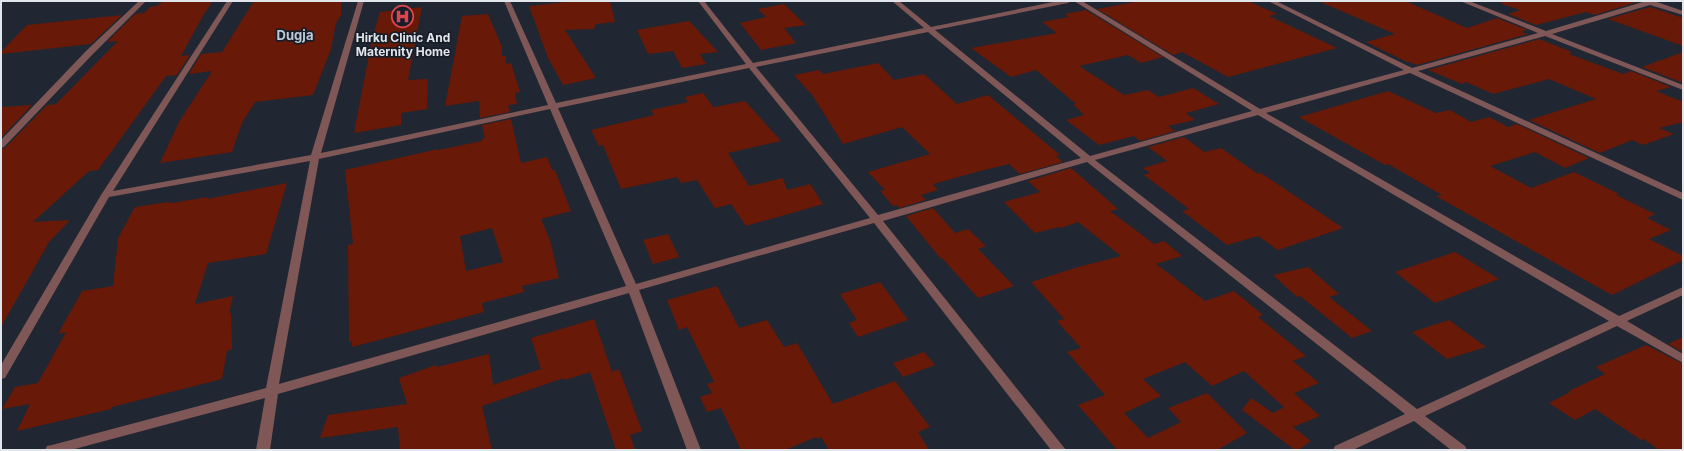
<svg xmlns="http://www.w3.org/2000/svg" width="1684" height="451" viewBox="0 0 1684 451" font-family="Inter,sans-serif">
<rect width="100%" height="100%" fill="#202732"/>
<g fill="#681907" fill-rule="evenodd">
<polygon points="164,1 213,1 204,14 181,56 190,55 177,75 166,76 98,170 89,171 33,222 70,220 49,242 1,327 1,149 5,148 47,105 56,104 118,41 107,42 135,14 144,13 150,7 156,6"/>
<polygon points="254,1 341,1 341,15 336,23 331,49 313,95 255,102 242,123 232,152 160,163 179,122 212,71 189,74 201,54 222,52"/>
<polygon points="576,1 610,1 615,22 596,24 594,29 565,30 596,78 563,85 548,58 529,6"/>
<polygon points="1140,1 1248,1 1277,14 1269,16 1337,48 1228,77 1182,52 1173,55 1097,9"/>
<polygon points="1318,1 1405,1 1467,28 1497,18 1527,30 1521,32 1528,34 1417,65 1409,62 1407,62 1366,42 1395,34"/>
<polygon points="1502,1 1634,1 1637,2 1595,15 1586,12 1536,25 1508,14 1520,10 1502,4"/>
<polygon points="784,4 806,25 784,28 796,43 761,50 740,23 766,17 758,9"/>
<polygon points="422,7 408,80 428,79 427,109 401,113 401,125 354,133 372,39 380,12"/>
<polygon points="1650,7 1683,18 1683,46 1608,19"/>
<polygon points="1086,10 1163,57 1141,63 1128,55 1079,66 1124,95 1148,90 1159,97 1193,88 1219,104 1186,113 1195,120 1168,126 1175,131 1140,141 1134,136 1099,145 1066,120 1084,115 1073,104 1076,104 1036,70 1011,77 971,48 1057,33 1042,22 1069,17 1065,14"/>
<polygon points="488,14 502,47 502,56 506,56 506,64 511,63 520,92 515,93 517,104 508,105 510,112 480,118 479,101 445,106 462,16"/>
<polygon points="122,15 91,44 1,54 1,52 27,25"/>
<polygon points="689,21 718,52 700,54 706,64 682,68 673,51 648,54 637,30"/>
<polygon points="1539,39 1572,52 1569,54 1623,74 1631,71 1671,87 1656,91 1683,102 1683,122 1659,128 1674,134 1643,145 1632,140 1600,153 1529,120 1596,99 1549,79 1493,94 1466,82 1462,84 1428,70"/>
<polygon points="1683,52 1683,83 1642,67"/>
<polygon points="878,63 894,80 924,74 957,104 988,95 1060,155 1056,156 1063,162 1020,174 1009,164 980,171 933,184 938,190 921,195 926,200 899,208 897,205 893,206 880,191 885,190 868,172 930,154 902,127 843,144 813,96 794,75 819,70 823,74"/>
<polygon points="1388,91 1436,113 1450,110 1471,122 1489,117 1508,127 1517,124 1589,158 1565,168 1535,152 1490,166 1531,188 1574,172 1619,194 1616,195 1655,214 1647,218 1671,230 1649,239 1683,256 1683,260 1612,295 1436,196 1442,195 1388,164 1385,165 1299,117"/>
<polygon points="703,93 713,107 745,101 781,141 728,153 749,186 783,178 787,190 810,184 823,204 746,226 731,204 715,208 697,180 681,183 677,177 621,189 603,145 599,146 591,130 654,115 651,110 688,102 685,97"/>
<polygon points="32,105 1,138 1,107"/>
<path d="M511 119 521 163 547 157 552 170H555L571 211 541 219 550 240 559 278 522 286 524 292 482 303 484 312 352 347V341L349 342 348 245 353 244 345 170 438 149V150L482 141V139L485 138 482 125ZM492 228 503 262 466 271 460 236Z"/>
<polygon points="1184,137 1204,152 1221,148 1258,174 1261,173 1343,228 1278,250 1258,236 1227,245 1182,211 1189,209 1144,175 1150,173 1143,168 1167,161 1148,147"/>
<polygon points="1071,168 1118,209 1110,211 1154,244 1164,241 1182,256 1156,264 1205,301 1234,291 1263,315 1258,317 1306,356 1293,361 1319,383 1294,393 1320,416 1293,427 1311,441 1298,450 1295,450 1242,410 1251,398 1273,413 1284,407 1244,371 1212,386 1185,362 1143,379 1161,396 1124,413 1148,438 1181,422 1168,408 1207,393 1247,433 1217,450 1117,450 1078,405 1105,395 1067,352 1081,348 1057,321 1064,319 1031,282 1078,267 1121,256 1078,222 1061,228 1059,227 1035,233 1004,202 1040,192 1028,181"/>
<polygon points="287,183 266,254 208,263 195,304 233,296 229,313 231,313 232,349 227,351 222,379 112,407 111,409 17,431 30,404 2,409 15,387 38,383 66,332 58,334 82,291 113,286 118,238 135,207 168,202 171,203 208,197 207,199"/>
<polygon points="933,208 955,233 968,229 986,246 978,249 1014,286 978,298 942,258 941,259 906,216"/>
<polygon points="668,234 679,257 653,264 643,240"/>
<polygon points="1455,252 1499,279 1435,303 1395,272"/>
<polygon points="1308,267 1339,294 1329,297 1372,331 1352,338 1300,296 1297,297 1273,275"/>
<polygon points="880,282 908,320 858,337 849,323 857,320 840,294"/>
<polygon points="717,286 739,328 767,320 784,347 797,343 833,404 895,381 930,427 918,432 929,450 829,450 821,437 817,439 816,437 785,450 741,450 721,408 707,412 700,397 712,393 707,384 714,382 687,327 679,330 667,300"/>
<polygon points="594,319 612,372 619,369 642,431 630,435 635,450 616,450 590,372 565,380 564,378 482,406 492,450 400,450 398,427 320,438 328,415 407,404 399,378 436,365 437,367 489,354 493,385 541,369 531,338"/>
<polygon points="1449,320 1486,347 1447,359 1412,332"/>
<polygon points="1683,337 1683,352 1668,344"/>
<polygon points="1646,345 1683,364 1683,450 1659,450 1644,439 1641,440 1595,409 1575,420 1549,403 1570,392 1569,391 1605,374 1596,367"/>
<polygon points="924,352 935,365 903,377 893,363"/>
</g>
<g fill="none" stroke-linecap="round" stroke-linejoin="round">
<g fill="#7e5756" fill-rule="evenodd">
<polygon points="139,1 146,1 92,55 4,147 1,148 1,140 86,51"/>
<path d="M227 1H233L113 191 311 155 358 1H364L321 153 548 105 504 1H510L556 103 746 64 698 1H704L753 63 924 28 892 1H899L931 27 1058 1H1071L1068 3 935 30 1090 156 1252 111 1074 1H1082L1260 109 1404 70 1268 1H1276L1412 68 1538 33 1460 1H1469L1546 31 1646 1H1658L1657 2 1683 11V15L1650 5 1552 34 1683 85V90L1545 36 1418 71 1683 193V200L1410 73 1266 113 1619 316 1683 287V295L1627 321 1683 354V363L1617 326 1425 416 1465 446 1467 450H1451L1414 421 1353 450H1333L1335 446 1405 414 1087 162 883 221 1066 450H1051L874 223 639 290 701 450H687L629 293 278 394 270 450H256L265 398 71 450H45L47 446 52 445 266 388 310 161 109 197 5 378 1 379V365L101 195ZM928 32 1081 158 878 215 756 67ZM749 68 870 218 636 284 558 108ZM550 109 626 286 279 384 319 159ZM1258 115 1609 321 1417 409 1095 160Z"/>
</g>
</g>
<defs>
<symbol id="hospital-ring" viewBox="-11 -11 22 22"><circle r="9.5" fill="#171e28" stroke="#e0444e" stroke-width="1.5"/><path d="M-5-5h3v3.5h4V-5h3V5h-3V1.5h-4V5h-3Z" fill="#e0444e"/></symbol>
</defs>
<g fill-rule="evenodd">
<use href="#hospital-ring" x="390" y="4" width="25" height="25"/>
</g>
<g text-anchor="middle" stroke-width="3.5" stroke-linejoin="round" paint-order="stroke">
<g font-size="12" font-weight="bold" fill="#e1e6ed" stroke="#171e28">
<text x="403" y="42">Hirku Clinic And<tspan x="403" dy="14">Maternity Home</tspan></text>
</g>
<g font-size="13" font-weight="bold" fill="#bfc9d7" stroke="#171e28">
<text x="295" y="40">Dugja</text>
</g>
</g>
<rect width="1684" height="451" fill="none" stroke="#e1e6ed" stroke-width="4"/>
</svg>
